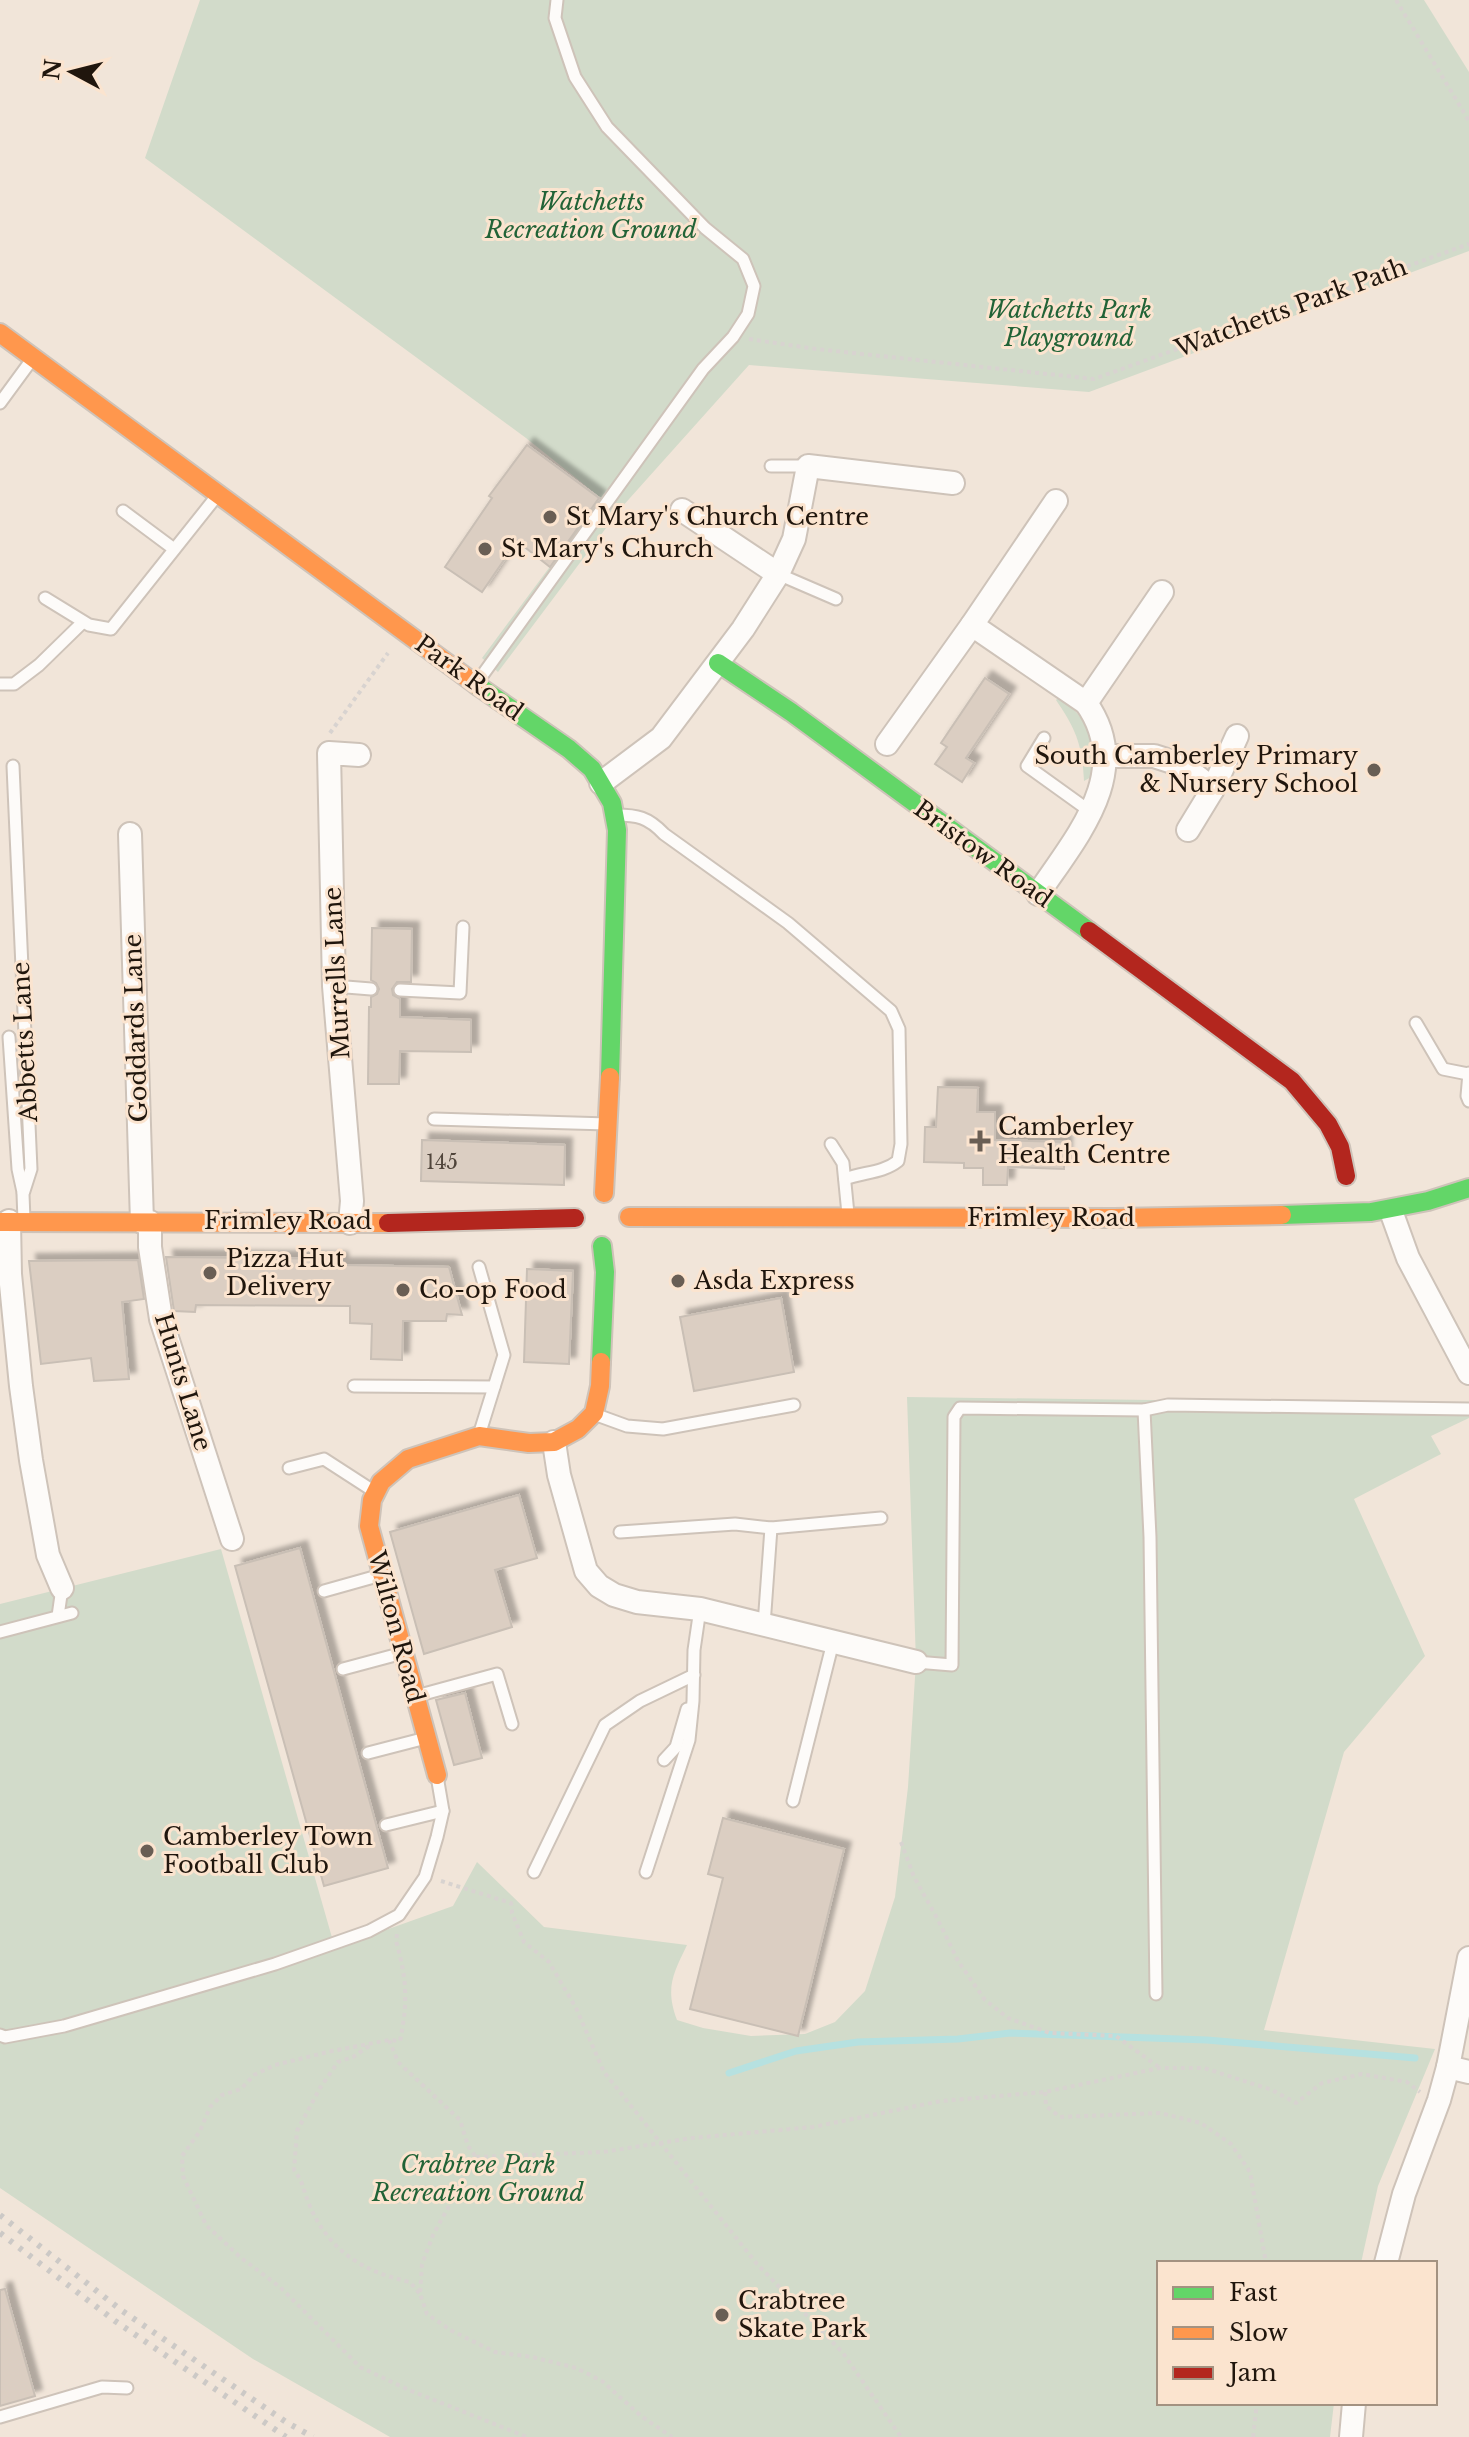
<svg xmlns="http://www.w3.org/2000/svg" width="1469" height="2437" viewBox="0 0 1469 2437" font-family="'Libre Baskerville',serif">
<defs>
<filter id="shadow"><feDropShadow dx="7" dy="-7" stdDeviation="2" flood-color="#0004"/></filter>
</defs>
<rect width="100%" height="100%" fill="#f1e5d9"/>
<g fill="#d2dbca">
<polygon points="200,0 1424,0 1469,72 1469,251 1089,392 749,365 621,508 498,672 482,658 601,498 526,438 145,158"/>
<path d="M1059 697C1089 719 1095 740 1093 776L1084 781C1082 745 1077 731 1056 700Z"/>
<path d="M907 1397 1462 1404 1469 1414V1418L1431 1436 1441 1454 1354 1499 1425 1656 1344 1752 1264 2030 1435 2049 1378 2186 1361 2263H1159V2403H1334L1330 2437H390L253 2359 0 2188V1604L221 1549 335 1948 453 1906 477 1862 544 1927 687 1945C673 1974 665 1988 677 2020L703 2028 751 2036 805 2034 835 2022 865 1991 895 1897 908 1787 916 1662Z"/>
</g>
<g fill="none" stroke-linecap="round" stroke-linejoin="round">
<polyline stroke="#b6e1e0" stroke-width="7" points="729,2073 796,2051 858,2042 958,2039 1010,2033 1207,2040 1415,2058"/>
</g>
<g fill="#dbcec2" stroke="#c9bfb5" stroke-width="2" filter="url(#shadow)">
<polygon points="527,445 599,498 550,567 517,541 482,592 445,567 492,498 489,496"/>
<polygon points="985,678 1009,694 966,758 974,763 962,782 935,764 947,747 941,743"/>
<polygon points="372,928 412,929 411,982 397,982 392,989 393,995 400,999 400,1017 471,1020 471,1052 400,1051 399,1084 368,1084 369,1007 371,1007 371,997 377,994 379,989 376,983 371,980"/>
<polygon points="938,1087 978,1088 977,1112 995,1112 995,1140 1065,1142 1064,1169 1008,1167 1007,1185 983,1185 983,1168 964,1168 964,1163 924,1162 925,1127 936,1127"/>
<polygon points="422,1140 565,1145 564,1185 421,1181"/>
<polygon points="166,1257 341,1259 341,1265 449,1267 462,1315 447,1314 446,1321 403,1321 402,1360 371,1359 372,1324 350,1323 350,1306 196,1305 195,1312 174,1311"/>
<polygon points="138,1260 144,1299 122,1302 129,1379 94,1381 91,1358 41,1364 29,1261"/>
<polygon points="527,1269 573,1271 569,1364 524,1362"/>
<polygon points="781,1298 794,1372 694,1391 680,1317"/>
<polygon points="519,1495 537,1558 495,1570 512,1627 424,1654 390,1532"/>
<polygon points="300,1548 388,1868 324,1886 235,1566"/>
<polygon points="465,1693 482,1758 454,1765 436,1700"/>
<polygon points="723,1818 844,1849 798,2036 690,2009 723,1878 708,1874"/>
<polygon points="5,2289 35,2396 0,2406 0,2290"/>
</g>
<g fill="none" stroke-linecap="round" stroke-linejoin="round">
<defs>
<g id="lane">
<polyline points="0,403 33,358"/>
<polyline points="771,466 808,466"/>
<polyline points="123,511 174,549"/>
<polyline points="778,574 836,599"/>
<polyline points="45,598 89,625 111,629 216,497"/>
<polyline points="0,684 14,684 39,665 83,622"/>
<polyline points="476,684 703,369 733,337 748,314 754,286 743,259 705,228 607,127 575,77 555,18 557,0"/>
<polyline points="1044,738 1027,766 1091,812"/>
<polyline points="13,766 31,1169 23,1194 24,1220"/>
<path d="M616 815C637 815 648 817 664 834L788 923 891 1011 899 1029 901 1144 898 1161C883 1173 863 1172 845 1179"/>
<polyline points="334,986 371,989"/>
<polyline points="400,990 460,993 463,927"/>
<polyline points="1416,1023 1443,1069 1468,1074"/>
<polyline points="9,1037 18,1169 23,1192"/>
<polyline points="1469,1073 1467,1096 1469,1101"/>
<polyline points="434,1119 608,1124"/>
<polyline points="831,1144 843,1163 848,1214"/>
<polyline points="479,1267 504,1355 480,1432"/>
<polyline points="354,1386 494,1387"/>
<polyline points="1144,1410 1150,1537 1156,1994"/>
<polyline points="594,1414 627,1426 663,1429 794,1405"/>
<polyline points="289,1468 324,1459 375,1492"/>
<polyline points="620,1532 735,1524 771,1528 881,1518"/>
<polyline points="324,1591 381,1575"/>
<polyline points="58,1616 62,1588"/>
<polyline points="764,1625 771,1528"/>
<polyline points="0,1632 72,1613"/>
<polyline points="916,1662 952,1665 954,1417 960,1408 1144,1410 1168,1405 1469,1409"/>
<polyline points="343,1669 399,1654"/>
<polyline points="420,1695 497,1674 512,1724"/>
<polyline points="368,1753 426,1738"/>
<polyline points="664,1760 676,1747 687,1709"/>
<polyline points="793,1801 833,1642"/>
<polyline points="386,1825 443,1811"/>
<polyline points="534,1872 605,1725 640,1701 694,1675"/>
<polyline points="646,1872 689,1740 693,1701 694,1650 700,1609"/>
<polyline points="0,2035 5,2037 64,2026 275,1964 369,1931 399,1915 425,1877 437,1837 443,1811 437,1776"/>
<polyline points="0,2417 102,2387 127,2388"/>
</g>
<g id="street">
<polyline points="682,510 778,574"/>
<path d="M972 625 1086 703C1135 772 1076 837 1038 894"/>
<polyline points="1086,703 1162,592"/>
<polyline points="887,744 972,625 1056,501"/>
<polyline points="1104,756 1154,756 1182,765 1213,789"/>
<polyline points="601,783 661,738 743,629 778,574 794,539 808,466 953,483"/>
<polyline points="1188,830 1213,789 1237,736"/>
<polyline points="130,834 142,1222"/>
<polyline points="1391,1211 1408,1258 1469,1373"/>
<polyline points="9,1221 10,1274 21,1386 31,1460 48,1555 62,1588"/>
<polyline points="150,1222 150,1247 161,1319 232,1539"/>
<polyline points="350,1223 352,1201 334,986 329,753 359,755"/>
<polyline points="554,1442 559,1475 586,1571 599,1586 614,1595 637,1602 700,1609 916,1662"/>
<polyline points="1448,2067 1469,2072"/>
<polyline points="1386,2263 1404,2194 1439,2100 1448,2067 1469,1958"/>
<polyline points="1351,2437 1354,2403"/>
</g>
<g id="fast">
<polyline points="718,663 791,712 1089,931"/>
<polyline points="478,686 569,749 592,769 612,803 617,830 610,1077"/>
<polyline points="1282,1215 1371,1212 1428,1201 1469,1188"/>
<polyline points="601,1362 605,1272 602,1246"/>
</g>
<g id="slow">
<polyline points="0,333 478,686"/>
<polyline points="604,1193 610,1077"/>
<polyline points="629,1217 1114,1218 1282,1215"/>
<polyline points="0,1222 388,1223"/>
<polyline points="437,1775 369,1526 372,1500 381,1482 408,1459 479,1436 529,1443 554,1442 578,1429 594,1413 600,1386 601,1362"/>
</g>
<g id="jam">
<polyline points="1089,931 1292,1081 1328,1124 1340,1147 1346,1176"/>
<polyline points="388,1223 575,1218"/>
</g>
</defs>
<use href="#lane" stroke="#cec3b9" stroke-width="15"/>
<use href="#street" stroke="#cec3b9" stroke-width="26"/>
<use href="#fast" stroke="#cec3b9" stroke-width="22"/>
<use href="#slow" stroke="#cec3b9" stroke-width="22"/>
<use href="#jam" stroke="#cec3b9" stroke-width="22"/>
<g stroke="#d8d3d0" stroke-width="4" stroke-dasharray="4 4" stroke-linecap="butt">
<polyline points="1396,0 1469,121"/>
<polyline points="749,339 816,349 1094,379 1469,244"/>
<polyline points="330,733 388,653"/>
<polyline points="901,1842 914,1877 937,1918 958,1961 985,2000 1008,2018 1050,2033 1116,2036 1160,2068"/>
<polyline points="441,1881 511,1903 512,1913 524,1942 549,1962 576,2008 604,2072 757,2264 843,2353 901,2437"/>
<path d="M397 1934 396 1941C407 1979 408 2002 400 2041L389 2040 332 2051 275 2065 254 2075 241 2089 222 2095 210 2107 200 2131 182 2156 183 2176 206 2225 240 2257 280 2287 360 2367 409 2390 527 2437"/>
<polyline points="389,2040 398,2062 460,2120 468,2146 476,2157"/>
<path d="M369 2046 353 2057 338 2062 320 2088 297 2131 294 2170C304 2183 303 2190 309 2204 328 2250 363 2272 410 2282L420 2294"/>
<polyline points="1045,2092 1046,2106 1060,2117 1160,2113 1201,2123 1231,2144 1250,2172 1266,2263"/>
<polyline points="476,2157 603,2152 692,2138 813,2127 941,2101 1045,2092 1160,2068 1204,2068 1272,2090 1296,2103 1322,2083 1362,2074 1407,2082 1420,2092"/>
<polyline points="476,2157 433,2235 422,2264 420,2294 427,2314 452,2331 495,2352 532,2357 576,2368 602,2381 641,2416 672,2437"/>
<polyline points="1253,2437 1257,2403"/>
</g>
<use href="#lane" stroke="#fdfbf9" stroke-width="11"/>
<use href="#street" stroke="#fdfbf9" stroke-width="22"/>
<use href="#fast" stroke="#63d668" stroke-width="18"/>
<use href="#slow" stroke="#ff974d" stroke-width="18"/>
<use href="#jam" stroke="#b3261e" stroke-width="18"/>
<g stroke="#ccc9c6" stroke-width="6" stroke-dasharray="4 8" stroke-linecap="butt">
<polyline points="0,2215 121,2310 286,2422 313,2437"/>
<polyline points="0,2233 115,2321 286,2437"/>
</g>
</g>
<g fill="#695e54" stroke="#fbe4cf" stroke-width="3">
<circle cx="550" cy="517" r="8"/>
<circle cx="485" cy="549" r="8"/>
<circle cx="1374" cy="770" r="8"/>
<path d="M976 1129h8v8h8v8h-8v8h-8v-8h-8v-8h8z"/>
<circle cx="210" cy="1273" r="8"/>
<circle cx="678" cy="1281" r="8"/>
<circle cx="403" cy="1290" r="8"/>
<circle cx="147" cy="1851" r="8"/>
<circle cx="722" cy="2315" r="8"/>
</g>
<g text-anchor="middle" stroke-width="6" stroke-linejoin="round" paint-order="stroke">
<g font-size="20" fill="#50453b">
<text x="442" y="1169">145</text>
</g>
<g font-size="24" font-style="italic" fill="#226337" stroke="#fbe4cf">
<text x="591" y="210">Watchetts<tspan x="591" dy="28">Recreation Ground</tspan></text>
<text x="1069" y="318">Watchetts Park<tspan x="1069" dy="28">Playground</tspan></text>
<text x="478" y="2173">Crabtree Park<tspan x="478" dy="28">Recreation Ground</tspan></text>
</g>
<g font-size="24" fill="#20160d" stroke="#fbe4cf">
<text transform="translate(1291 308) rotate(-20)" y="8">Watchetts Park Path</text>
<text transform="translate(469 678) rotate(36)" y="8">Park Road</text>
<text transform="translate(983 854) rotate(36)" y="8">Bristow Road</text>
<text transform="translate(337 973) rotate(-93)" y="8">Murrells Lane</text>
<text transform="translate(136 1028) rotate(-92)" y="8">Goddards Lane</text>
<text transform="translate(25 1042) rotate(-93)" y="8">Abbetts Lane</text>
<text x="1051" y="1226">Frimley Road</text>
<text x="288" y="1229">Frimley Road</text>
<text transform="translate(183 1382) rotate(73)" y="8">Hunts Lane</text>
<text transform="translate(396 1627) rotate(75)" y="8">Wilton Road</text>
</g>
<g font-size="24" fill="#20160d" stroke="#fbe4cf" text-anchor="start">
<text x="566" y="525">St Mary's Church Centre</text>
<text x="501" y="557">St Mary's Church</text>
<text x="1358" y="764" text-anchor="end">South Camberley Primary<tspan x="1358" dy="28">&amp; Nursery School</tspan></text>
<text x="998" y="1135">Camberley<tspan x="998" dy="28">Health Centre</tspan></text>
<text x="226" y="1267">Pizza Hut<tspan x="226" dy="28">Delivery</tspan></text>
<text x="694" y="1289">Asda Express</text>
<text x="419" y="1298">Co-op Food</text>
<text x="163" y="1845">Camberley Town<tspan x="163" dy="28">Football Club</tspan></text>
<text x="738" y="2309">Crabtree<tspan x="738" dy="28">Skate Park</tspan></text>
</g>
</g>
<rect x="1157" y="2261" width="280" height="144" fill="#fbe4cf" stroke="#a39281" stroke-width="2"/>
<rect x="1173" y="2287" width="40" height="12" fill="#63d668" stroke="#a39281" stroke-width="2"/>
<text x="1229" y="2301" font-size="24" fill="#20160d">Fast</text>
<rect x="1173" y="2327" width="40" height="12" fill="#ff974d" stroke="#a39281" stroke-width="2"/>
<text x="1229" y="2341" font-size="24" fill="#20160d">Slow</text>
<rect x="1173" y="2367" width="40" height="12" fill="#b3261e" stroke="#a39281" stroke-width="2"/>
<text x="1229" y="2381" font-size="24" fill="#20160d">Jam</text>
<g transform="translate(72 72) rotate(277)" stroke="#fbe4cf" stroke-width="6" paint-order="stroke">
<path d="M0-6L14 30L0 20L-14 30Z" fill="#20160d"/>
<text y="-12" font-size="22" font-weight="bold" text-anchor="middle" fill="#20160d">N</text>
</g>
</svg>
